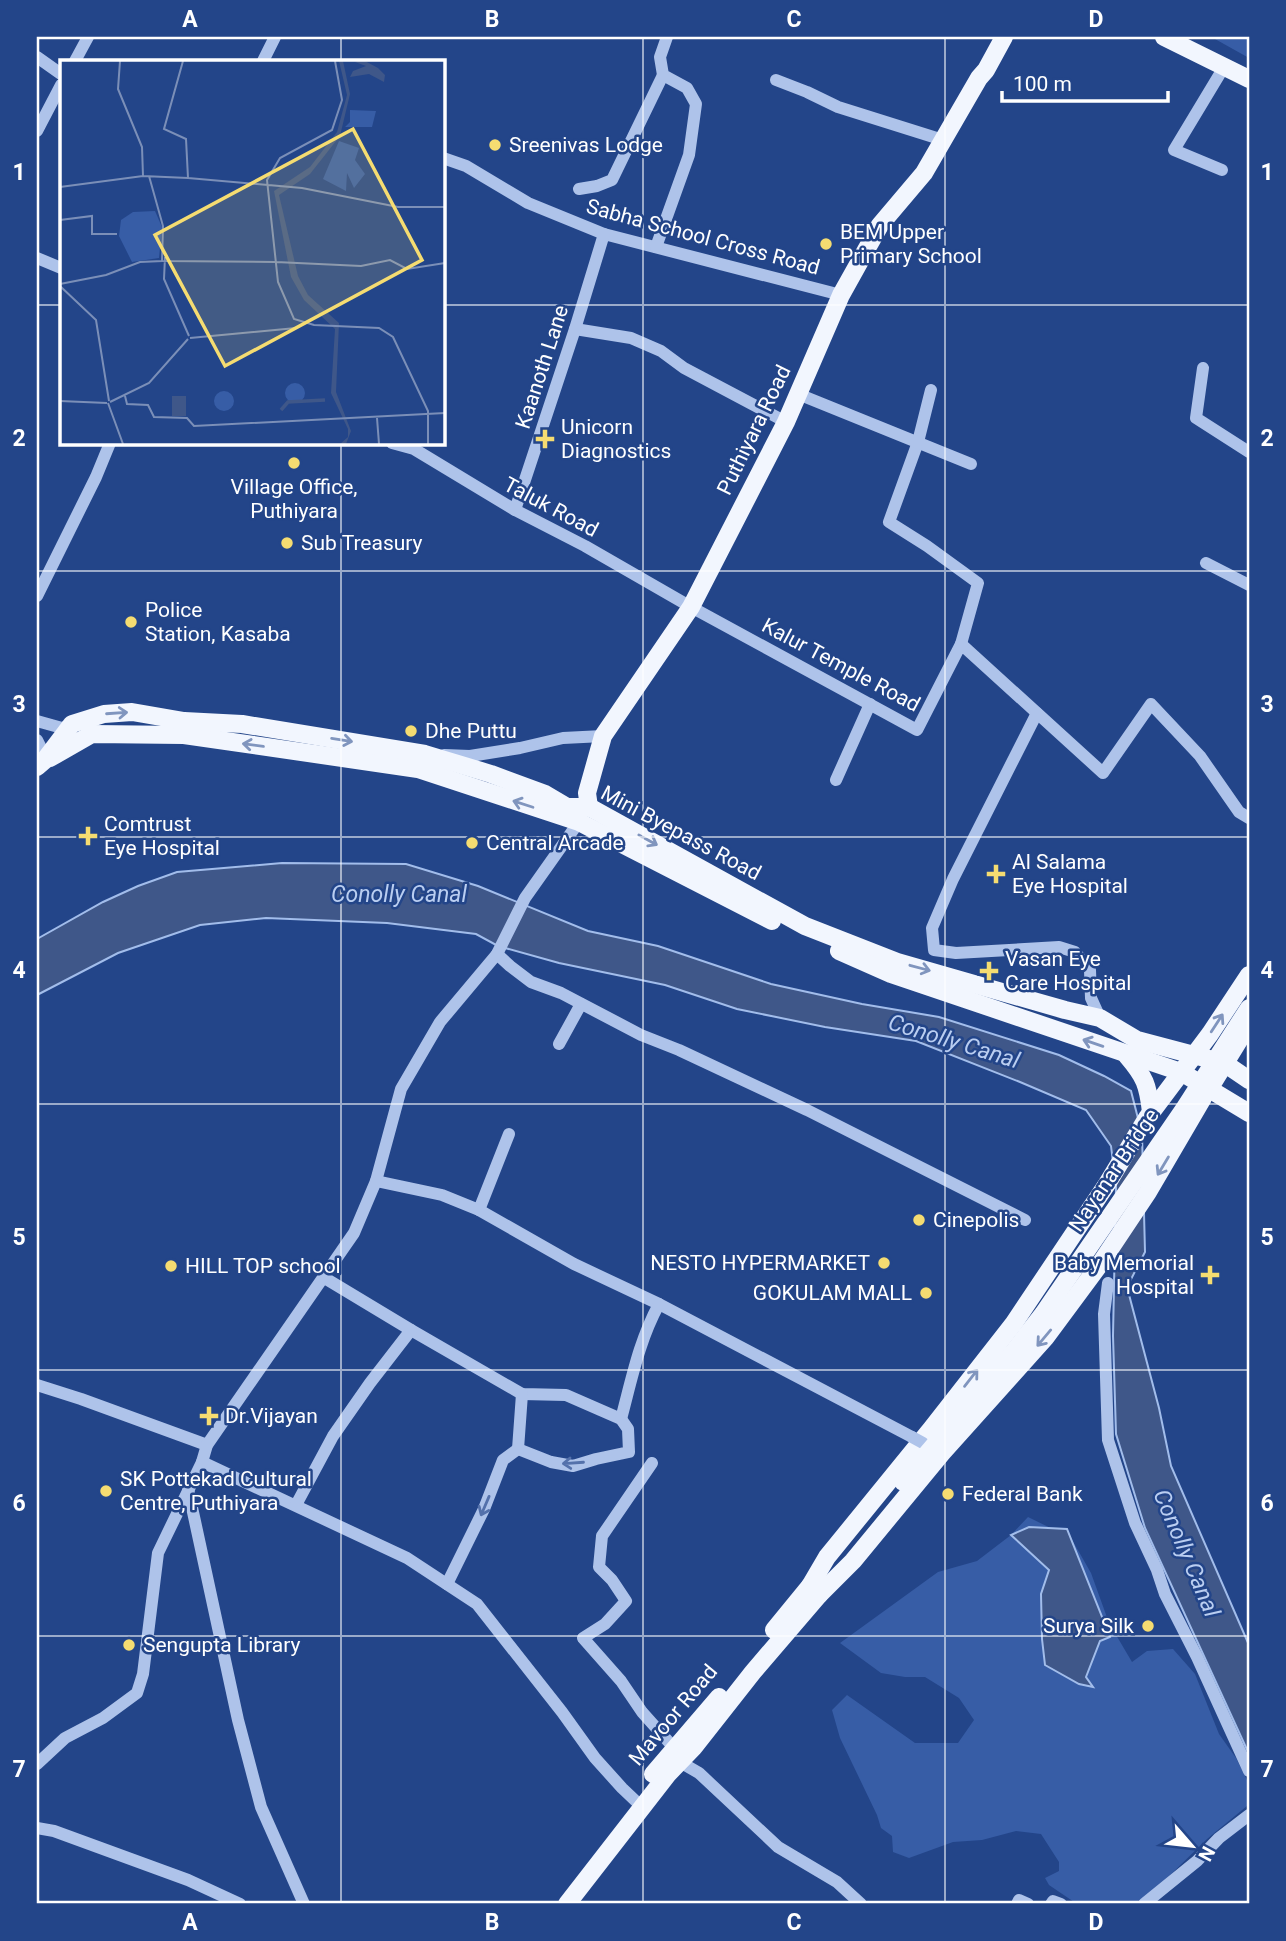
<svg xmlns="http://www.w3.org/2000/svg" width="1286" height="1941" viewBox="0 0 1286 1941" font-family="Roboto,sans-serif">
<rect width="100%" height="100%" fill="#234589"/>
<g fill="#375da6">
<polygon points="1210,37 1249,37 1249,58 1215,39"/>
<polygon points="1028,1517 1071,1538 1091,1573 1109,1623 1132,1662 1147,1651 1173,1649 1195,1674 1219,1734 1236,1758 1249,1784 1247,1806 1207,1839 1159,1886 1134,1904 1077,1904 1049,1885 1045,1878 1059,1871 1059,1862 1041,1834 1016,1831 982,1840 953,1842 909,1858 893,1852 892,1836 881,1828 877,1815 840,1738 832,1710 847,1695 915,1743 958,1743 974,1720 959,1698 925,1677 905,1677 881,1673 840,1643 938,1572 977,1561 1011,1535"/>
</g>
<g fill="#3f5789" stroke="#a2bdeb" stroke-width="2">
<polygon points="282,863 406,864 478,886 588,931 658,946 771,984 862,1004 939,1017 1059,1055 1104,1076 1131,1091 1142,1134 1145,1252 1127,1287 1159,1408 1171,1466 1249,1645 1249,1754 1145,1528 1116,1434 1113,1336 1116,1187 1111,1146 1086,1110 1020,1082 916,1041 825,1027 737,1009 665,985 559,963 498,946 476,934 387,923 266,918 200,925 118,953 37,995 37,939 103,902 138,886 177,872"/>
<polygon points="1029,1527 1067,1529 1110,1637 1100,1641 1086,1677 1093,1687 1079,1684 1045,1665 1042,1639 1041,1594 1049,1570 1011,1535"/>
</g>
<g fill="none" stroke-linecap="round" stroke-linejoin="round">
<g stroke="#aec3ea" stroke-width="12">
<polyline points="37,57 61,74"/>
<polyline points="75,61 88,37"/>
<polyline points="263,61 275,37"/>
<polyline points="776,80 807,92 838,107 943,140"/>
<polyline points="37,131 61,85"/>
<polyline points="443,158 466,166 528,203 604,234 841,295"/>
<polyline points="1222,170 1174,150 1224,67"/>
<polyline points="579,189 597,186 612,180 663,75"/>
<polyline points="656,247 689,155 696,104 687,88 663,75 660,57 667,37"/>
<polyline points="37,258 61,268"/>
<polyline points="575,329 631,338 661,351 684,368 786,422"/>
<polyline points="1203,368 1196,418 1249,452"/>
<polyline points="931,390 918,442 889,522 927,546 978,583 961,644"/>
<polyline points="798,394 971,464"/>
<polyline points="392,443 414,449 515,510 585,546 691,607 917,730 961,644 1103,773 1151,704 1200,756 1239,812 1249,818"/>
<polyline points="515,510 575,329 604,234"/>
<polyline points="1206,563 1249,585"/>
<polyline points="37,596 96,477 110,443"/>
<polyline points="1037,713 953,879 932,928 934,950 956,953 1059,947 1075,952 1090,970 1091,998 1100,1018"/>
<polyline points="37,721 62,728 72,724"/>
<polyline points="37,740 41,748 44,761"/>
<polyline points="444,755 470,756 520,748 563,738 603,736"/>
<polyline points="836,780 870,704"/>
<polyline points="497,954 510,966 531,982 561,993 641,1035 679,1050 807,1110 1025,1220"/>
<polyline points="559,1044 581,1004"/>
<polyline points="376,1181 442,1195 479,1210 509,1134"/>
<polyline points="479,1210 574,1264 659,1304 912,1437"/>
<polyline points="1108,1283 1104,1314 1108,1440 1135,1523 1157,1570 1165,1594 1197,1657 1249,1771"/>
<polyline points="411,1330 522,1394 566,1395 621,1419 628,1429 629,1452 596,1459 573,1466 551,1462 518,1449"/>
<polyline points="37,1385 81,1399 207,1445"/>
<path d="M621 1419C632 1378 639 1341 659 1304"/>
<polyline points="518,1449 522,1394"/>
<polyline points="202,1462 407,1558 477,1604 562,1712 595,1758 622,1788 642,1807"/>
<polyline points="652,1463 602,1536 599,1567 612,1580 626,1601 605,1624 583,1638 621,1681 642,1712 675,1749"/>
<polyline points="188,1489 238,1720 261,1807 304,1904"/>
<polyline points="296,1505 333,1436 370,1383 411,1330 323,1277"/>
<polyline points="447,1584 484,1509 503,1460 518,1449"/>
<polyline points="680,1762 699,1773 778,1847 837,1882 861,1904"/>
<polyline points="37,1764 65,1738 103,1718 137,1693 143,1674 158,1553 202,1462 207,1445 354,1233 376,1181 401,1089 440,1022 497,954 525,898 583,816"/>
<polyline points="37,1828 54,1831 188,1880 240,1904"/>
<polyline points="1017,1904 1019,1900 1028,1904"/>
<polyline points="1051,1904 1053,1901 1061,1904"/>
<polyline points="1144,1904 1197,1861 1219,1838 1249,1815"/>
</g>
<g stroke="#f2f6fe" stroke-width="18">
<polyline points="1164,37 1249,79"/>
<polyline points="50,758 92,734 184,735 418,769 579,822 772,921"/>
<polyline points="37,767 44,761 72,724 104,714 132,712 184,721 242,724 425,754 491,774 545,794 567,807 589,807 805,926 897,962 1065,1010 1100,1018 1137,1040 1224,1063 1249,1080"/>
<polyline points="589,807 587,793 603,736 691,607 786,422 841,295 880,225 924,173 979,78 986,70 1004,37"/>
<polyline points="839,951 891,974 1181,1072 1249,1113"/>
<path d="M1127 1056C1145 1077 1148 1085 1151 1112"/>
<polyline points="1214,1081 1249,1024"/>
<polyline points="810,1586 827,1557 932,1428 1014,1323 1107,1184 1147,1118 1210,1034 1249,975"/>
<polyline points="819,1595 853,1561 942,1453 1046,1337 1100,1264 1148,1192 1203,1098"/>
<polyline points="774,1630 810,1586 818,1579"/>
<polyline points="653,1774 719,1697"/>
<polyline points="567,1904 668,1774 694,1747 753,1672 819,1595 824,1586"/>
</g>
<polyline stroke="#aec3ea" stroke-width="12" points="912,1437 923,1443"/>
<polyline stroke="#f2f6fe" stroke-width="18" points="903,1482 1015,1350 1043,1314 1184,1109 1249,1008"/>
</g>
<defs><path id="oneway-shaft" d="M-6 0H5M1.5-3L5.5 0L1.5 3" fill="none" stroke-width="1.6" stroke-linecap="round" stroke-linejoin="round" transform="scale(1.75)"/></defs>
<g stroke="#8095be">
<use href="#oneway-shaft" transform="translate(117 713) rotate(-4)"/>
<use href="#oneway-shaft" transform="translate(342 740) rotate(9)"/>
<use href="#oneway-shaft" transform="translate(253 745) rotate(-172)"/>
<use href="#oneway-shaft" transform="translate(523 804) rotate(-162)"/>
<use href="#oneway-shaft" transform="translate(648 840) rotate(29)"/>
<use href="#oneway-shaft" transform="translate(920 968) rotate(15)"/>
<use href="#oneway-shaft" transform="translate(1217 1023) rotate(-57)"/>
<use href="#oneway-shaft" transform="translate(1093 1043) rotate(-161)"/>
<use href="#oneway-shaft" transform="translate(1163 1166) rotate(121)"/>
<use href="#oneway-shaft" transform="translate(1044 1338) rotate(130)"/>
<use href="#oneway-shaft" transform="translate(971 1378) rotate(-52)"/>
</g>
<g stroke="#5471ab">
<use href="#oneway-shaft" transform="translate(573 1463) rotate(176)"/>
<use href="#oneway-shaft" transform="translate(485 1506) rotate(113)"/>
</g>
<path fill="none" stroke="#fff" stroke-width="2" stroke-opacity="0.55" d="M341 37V61M643 37V1904M945 37V1904M37 305H61M443 305H1249M341 443V1904M37 571H1249M37 837H1249M37 1104H1249M37 1370H1249M37 1636H1249"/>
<g fill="#f5dc71" stroke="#234589" stroke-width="2.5">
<circle cx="495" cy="145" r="7"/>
<circle cx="826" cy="244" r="7"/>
<path d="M541.5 428.5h7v7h7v7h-7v7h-7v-7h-7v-7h7z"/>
<circle cx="294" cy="463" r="7"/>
<circle cx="287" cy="543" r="7"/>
<circle cx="131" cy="622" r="7"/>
<circle cx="411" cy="731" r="7"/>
<path d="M84.5 825.5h7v7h7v7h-7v7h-7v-7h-7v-7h7z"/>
<circle cx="472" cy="843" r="7"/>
<path d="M992.5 863.5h7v7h7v7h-7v7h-7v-7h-7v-7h7z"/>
<path d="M985.5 960.5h7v7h7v7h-7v7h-7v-7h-7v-7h7z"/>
<circle cx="919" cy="1220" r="7"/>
<circle cx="884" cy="1263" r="7"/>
<circle cx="171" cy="1266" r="7"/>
<path d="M1206.5 1264.5h7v7h7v7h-7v7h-7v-7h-7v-7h7z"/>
<circle cx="926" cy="1293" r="7"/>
<path d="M205.5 1405.5h7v7h7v7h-7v7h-7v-7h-7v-7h7z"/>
<circle cx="106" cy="1491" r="7"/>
<circle cx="948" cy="1494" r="7"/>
<circle cx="1148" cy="1626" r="7"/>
<circle cx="129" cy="1645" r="7"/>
</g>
<g text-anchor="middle" stroke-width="5" stroke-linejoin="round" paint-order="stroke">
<g font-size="21" fill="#fff" stroke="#234589" text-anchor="start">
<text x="509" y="152">Sreenivas Lodge</text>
<text x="840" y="239">BEM Upper<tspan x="840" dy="24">Primary School</tspan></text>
<text x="561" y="434">Unicorn<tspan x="561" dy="24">Diagnostics</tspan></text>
<text x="294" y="494" text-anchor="middle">Village Office,<tspan x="294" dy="24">Puthiyara</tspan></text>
<text x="301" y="550">Sub Treasury</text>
<text x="145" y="617">Police<tspan x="145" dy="24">Station, Kasaba</tspan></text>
<text x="425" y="738">Dhe Puttu</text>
<text x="104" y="831">Comtrust<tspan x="104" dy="24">Eye Hospital</tspan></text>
<text x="486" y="850">Central Arcade</text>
<text x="1012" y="869">Al Salama<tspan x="1012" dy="24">Eye Hospital</tspan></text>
<text x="1005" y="966">Vasan Eye<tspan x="1005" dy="24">Care Hospital</tspan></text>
<text x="933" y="1227">Cinepolis</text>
<text x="870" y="1270" text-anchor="end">NESTO HYPERMARKET</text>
<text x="1194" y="1270" text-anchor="end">Baby Memorial<tspan x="1194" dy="24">Hospital</tspan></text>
<text x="185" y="1273">HILL TOP school</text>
<text x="912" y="1300" text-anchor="end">GOKULAM MALL</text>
<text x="225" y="1423">Dr.Vijayan</text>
<text x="120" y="1486">SK Pottekad Cultural<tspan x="120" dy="24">Centre, Puthiyara</tspan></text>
<text x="962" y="1501">Federal Bank</text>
<text x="1134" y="1633" text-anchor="end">Surya Silk</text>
<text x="143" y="1652">Sengupta Library</text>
</g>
<g font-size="21" fill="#fff" stroke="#234589">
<text transform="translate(703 237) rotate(15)" y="7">Sabha School Cross Road</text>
<text transform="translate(542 367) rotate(-72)" y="7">Kaanoth Lane</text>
<text transform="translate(754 430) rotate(-64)" y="7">Puthiyara Road</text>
<text transform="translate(551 507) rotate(28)" y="7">Taluk Road</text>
<text transform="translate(841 665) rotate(28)" y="7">Kalur Temple Road</text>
<text transform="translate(681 833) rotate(28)" y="7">Mini Byepass Road</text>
<text transform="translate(1114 1170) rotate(-56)" y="7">Nayanar Bridge</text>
<text transform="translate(673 1715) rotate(-50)" y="7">Mavoor Road</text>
</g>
<g font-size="23" font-style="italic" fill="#bacef1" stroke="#234589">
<text x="399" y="902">Conolly Canal</text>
<text transform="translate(954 1041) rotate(17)" y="8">Conolly Canal</text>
<text transform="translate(1187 1553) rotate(67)" y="8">Conolly Canal</text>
</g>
</g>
<g transform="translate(60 60)">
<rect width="385" height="385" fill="#234589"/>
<path d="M290 50 316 51 312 67H285L290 62ZM279 81 299 88 295 100 305 114 294 128 287 113 286 131 263 119ZM95 151 102 167 99 198 72 202 59 176 61 160 73 152ZM225 333a10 10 0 1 1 20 0a10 10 0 1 1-20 0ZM154 341a10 10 0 1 1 20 0a10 10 0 1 1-20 0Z" fill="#375da6"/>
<path d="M279 1H283L290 34 280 76 250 114 219 135 238 216 248 235 279 263 276 332 291 371 286 384H280L288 377V369L271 333 275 269 244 240 231 217 214 131 250 107 277 72 287 35ZM299 1H305L318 8 325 15 324 22 309 14 290 17 293 11 306 6 295 2ZM112 336H126V356H112Z" fill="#3f5789"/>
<path fill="none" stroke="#3f5789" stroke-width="3.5" d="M221 350 228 342 265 340"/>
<path fill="none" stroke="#7b8fb8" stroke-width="2" d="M60 1 58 29 82 87 83 116M123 1 104 69 126 79 128 118M275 1 282 40 272 70 220 98 207 120 218 222 234 259 254 265 319 268 333 277 368 351V384M0 127 83 116 128 118 242 128 338 147H385M0 160 32 156V174H57M105 197 104 219 129 276M103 201 215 202M216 202 301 206 330 200 347 209 385 203M0 224 46 215 80 202 102 201 103 166 89 116M0 226 36 260 49 341M130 278 236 268M65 336 67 344 88 345 94 357 127 358 134 366 385 353M0 341 47 343M50 342 89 323 128 279M48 343 63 384M317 358 319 384"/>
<path fill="#f5dc71" fill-opacity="0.15" stroke="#f5dc71" stroke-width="3.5" d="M293 69 362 200 165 306 95 175Z"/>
<rect width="385" height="385" fill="none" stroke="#fff" stroke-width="3.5"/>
</g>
<rect width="1286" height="1941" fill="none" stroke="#234589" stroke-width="77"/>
<g transform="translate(1192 1846) rotate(118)" stroke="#234589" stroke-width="5" paint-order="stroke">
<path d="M0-5L12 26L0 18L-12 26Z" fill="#ffffff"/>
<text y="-10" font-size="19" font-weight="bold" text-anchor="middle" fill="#ffffff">N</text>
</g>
<path d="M1002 91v10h166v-10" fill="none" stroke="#ffffff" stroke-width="3.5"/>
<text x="1013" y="91" font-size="21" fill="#ffffff" stroke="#234589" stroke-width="5" paint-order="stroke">100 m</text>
<rect x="38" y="38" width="1210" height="1864" fill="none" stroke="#fff" stroke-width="2.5"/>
<g font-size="23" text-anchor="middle" font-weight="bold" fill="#fff">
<text x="190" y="27">A</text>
<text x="492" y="27">B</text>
<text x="794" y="27">C</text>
<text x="1096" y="27">D</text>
<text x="19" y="180">1</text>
<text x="1267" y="180">1</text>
<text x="19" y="446">2</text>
<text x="1267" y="446">2</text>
<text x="19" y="712">3</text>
<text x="1267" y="712">3</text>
<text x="19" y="978">4</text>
<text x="1267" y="978">4</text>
<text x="19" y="1245">5</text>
<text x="1267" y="1245">5</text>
<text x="19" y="1511">6</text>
<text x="1267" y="1511">6</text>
<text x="19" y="1777">7</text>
<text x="1267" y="1777">7</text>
<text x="190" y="1930">A</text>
<text x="492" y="1930">B</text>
<text x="794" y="1930">C</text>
<text x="1096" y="1930">D</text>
</g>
</svg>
